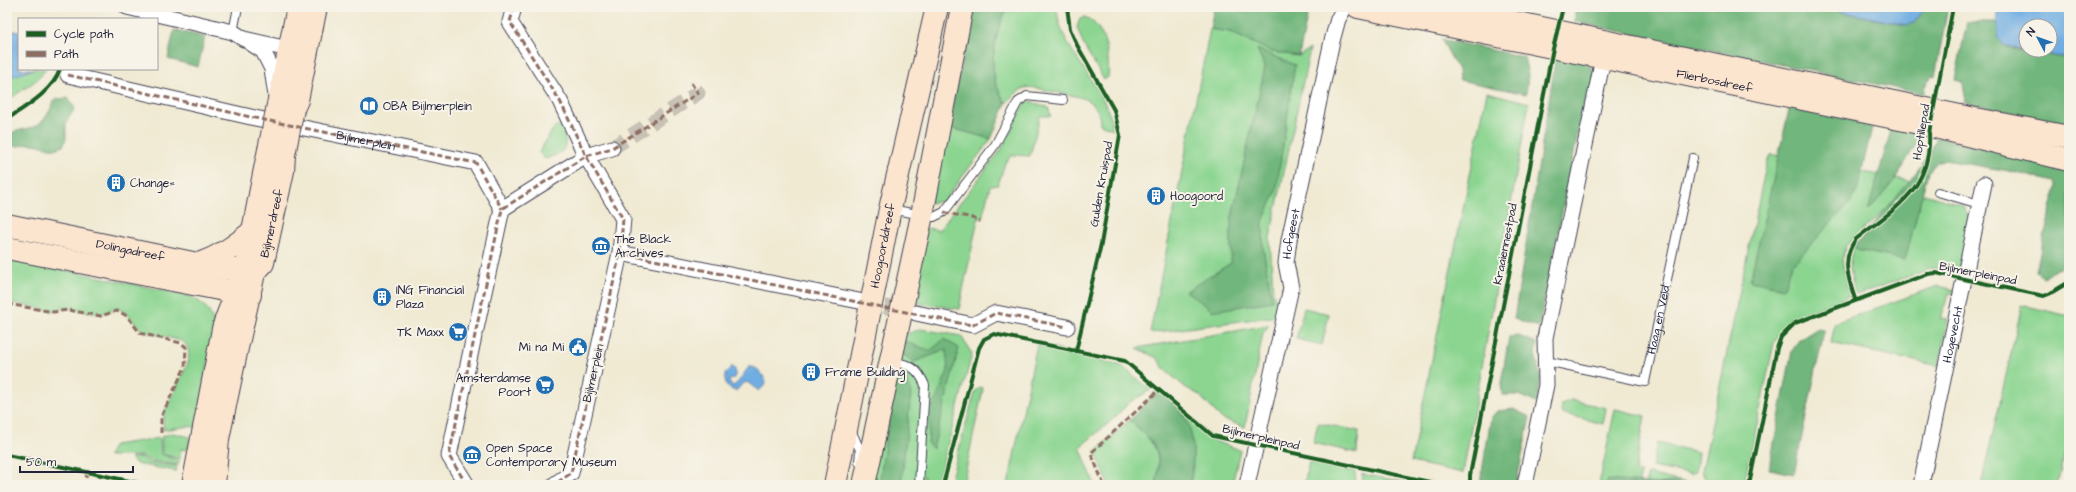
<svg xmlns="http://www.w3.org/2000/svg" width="2076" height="492" viewBox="0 0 2076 492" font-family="'Architects Daughter',sans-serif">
<rect width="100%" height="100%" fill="#f7f3e8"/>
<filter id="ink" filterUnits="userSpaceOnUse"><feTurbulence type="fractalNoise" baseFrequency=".025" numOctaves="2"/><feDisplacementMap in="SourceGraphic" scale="8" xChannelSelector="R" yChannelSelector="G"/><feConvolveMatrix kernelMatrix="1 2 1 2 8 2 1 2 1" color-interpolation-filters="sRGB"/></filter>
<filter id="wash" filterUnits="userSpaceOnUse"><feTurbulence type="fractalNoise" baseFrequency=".012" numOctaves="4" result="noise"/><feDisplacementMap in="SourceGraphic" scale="16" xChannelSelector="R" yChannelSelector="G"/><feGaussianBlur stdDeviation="0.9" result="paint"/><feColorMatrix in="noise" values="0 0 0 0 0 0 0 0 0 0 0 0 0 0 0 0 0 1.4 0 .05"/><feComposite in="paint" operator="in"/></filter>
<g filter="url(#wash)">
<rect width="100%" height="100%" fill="#f0ead3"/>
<g fill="#8cd591" stroke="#577c66">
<path d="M1008 7H1057C1057 48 1107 85 1113 129L1100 124C1100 96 1074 96 1053 92 1045 90 1033 86 1025 88 1017 91 1012 97 1006 103 1002 97 998 90 996 84 989 59 996 29 1008 7Z"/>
<path d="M1085 17C1106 26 1110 58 1108 77L1104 80 1083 44 1077 27 1080 19Z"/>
<polygon points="1210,29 1230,32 1272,52 1299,56 1310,49 1270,238 1273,294 1277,301 1278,316 1150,333"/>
<polygon points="34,69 46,69 38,79 7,101 7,78"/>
<polygon points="1487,92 1529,103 1463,473 1411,462"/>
<polygon points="1029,101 1048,107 1051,116 1040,116 1030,156 1012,155 1005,163 998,185 990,186 982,218 978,219 959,309 910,302 925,228 939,230 1001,150 1023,106"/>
<path d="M555 126H563C568 148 567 152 545 159L539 152Z"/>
<polygon points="948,127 991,139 944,201 930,203"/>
<polygon points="1771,155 1776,155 1916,182 1846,245 1842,260 1849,295 1844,299 1794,318 1782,329 1774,343 1744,485 1742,485 1707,479 1704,476 1702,471 1767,161"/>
<path d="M1917 192 1962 205 1970 219 1959 273 1933 268 1859 294 1855 293C1851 275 1846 259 1856 243Z"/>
<path d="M7 258 186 295C202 301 211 309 214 326L198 428 189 426 163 430 164 413 188 363C189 354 190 347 182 341L142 331 128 315 120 309H116L101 314 66 308 52 311 7 302Z"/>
<polygon points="1938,286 1956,290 1949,294 1940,318 1948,319 1939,366 1831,343 1835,323"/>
<polygon points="2022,305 2069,316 2069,431 2057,485 1981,485"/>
<polygon points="1304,308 1329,314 1322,345 1296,339"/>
<polygon points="1269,325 1263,333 1245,427 1222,419 1199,395 1185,387 1165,370 1157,358 1137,348"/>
<polygon points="921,329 961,336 972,354 937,485 924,485 924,476 914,485 870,485 904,335"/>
<polygon points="1037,344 1122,366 1151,390 1130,402 1111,421 1080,447 1095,485 1008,485"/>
<polygon points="982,387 983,389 963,484 950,482 975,391"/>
<polygon points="1571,400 1606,408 1603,424 1561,413 1562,404"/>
<polygon points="1179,408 1215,441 1240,450 1232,485 1190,485 1193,466"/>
<polygon points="1615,409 1645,416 1635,472 1641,473 1638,485 1599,485"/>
<path d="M1130 420C1155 445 1163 448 1156 485H1109L1095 451Z"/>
<polygon points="1318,423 1359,431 1357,453 1313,443"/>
<polygon points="173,433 190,437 188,450 181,449 180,459 162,454 162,436"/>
<polygon points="160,438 161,454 179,461 178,465 151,461 142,456 108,456 114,445"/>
<polygon points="1657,443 1698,452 1696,471 1691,474 1652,467"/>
<polygon points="141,457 150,463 177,466 176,471 136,464 131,458"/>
<polygon points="1309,462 1355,471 1356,485 1304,485"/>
<polygon points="1362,474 1418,485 1363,485"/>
<polygon points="1648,474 1696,485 1645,485"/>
</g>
<g fill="#71b67b" stroke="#4a6c5b">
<path d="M973 7H1008C996 29 989 59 996 84 998 90 1002 97 1006 103L991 139 948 127Z"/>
<polygon points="1214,7 1309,7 1299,56 1272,52 1230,32 1210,29"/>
<polygon points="1575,7 1819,7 1903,25 1914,23 1925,7 1948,7 1935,76 1932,75 1924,88 1924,94 1575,22"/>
<polygon points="1967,22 1996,22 2000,40 2006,47 2069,59 2069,125 1964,102 1965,97 1963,82 1955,80"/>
<polygon points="174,30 205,37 198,67 168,59"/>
<polygon points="1441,39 1524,57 1528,75 1526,94 1459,80 1458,70"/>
<polygon points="1257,49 1295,65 1276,192 1263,221 1263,247 1272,301 1213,311 1186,291 1231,263 1231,221 1265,67"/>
<path d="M1556 56C1565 58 1579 59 1587 63 1600 70 1594 108 1593 120L1581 118 1539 327 1514 319Z"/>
<path d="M68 98 75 108 66 123V139L63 146C52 152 44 145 32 144 24 144 18 148 10 145L8 134C16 130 24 130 33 127 45 123 50 110 55 99Z"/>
<polygon points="1790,105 1873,123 1857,191 1853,199 1792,265 1784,288 1750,281"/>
<polygon points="1892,127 1922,134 1894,181 1868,211"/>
<polygon points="1937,137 2069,168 2069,265 2051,271 2043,277 2036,271 2056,187 2054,182 2009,171 1945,160 1938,161 1928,172 1905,260 1857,250 1855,248 1857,244 1907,184 1928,157"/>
<polygon points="1818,328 1824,331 1794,474 1769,469 1792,351 1799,340"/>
<polygon points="1518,336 1537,343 1535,354 1541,378 1537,403 1518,395 1502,395 1501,383 1509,337"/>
<polygon points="900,339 930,351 944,339 959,348 933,449 928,444 930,413 948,371 946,350 914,362 896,350"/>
<polygon points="896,372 906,377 911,393 901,485 879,485"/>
<path d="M1158 389C1195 415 1197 443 1190 485H1156C1163 448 1155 445 1130 420Z"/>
<polygon points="1513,409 1530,417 1516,485 1480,484 1491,418 1497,411"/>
<polygon points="1607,480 1658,484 1680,481 1685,485 1607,485"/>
</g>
<g fill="#70ade2" stroke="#49688e" fill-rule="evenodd">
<polygon points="1819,7 1926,7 1914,23 1906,25"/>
<path d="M2001 7H2069V59L2003 45C1995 35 1995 15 2001 7ZM2026 26H2050V50H2026Z"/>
<polygon points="7,29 19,32 19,69 34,69 7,78"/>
<path d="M732 366 735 369V378L729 380 730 384 733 386C741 381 743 374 749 367 758 366 762 374 766 381L765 385 759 391 747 382 742 384 736 391C725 388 725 384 725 374Z"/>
</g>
</g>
<g filter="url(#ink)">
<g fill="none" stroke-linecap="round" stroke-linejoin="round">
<g stroke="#c7c2b5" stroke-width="15" stroke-dasharray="15 8" stroke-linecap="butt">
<polyline points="612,148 698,93 691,83"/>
<polyline points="862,302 911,312"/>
</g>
<defs>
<g id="lane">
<polyline points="233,32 238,7"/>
<polyline points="1938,192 1979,204"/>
<polyline points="890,209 934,217 944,212 995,145 1018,102 1027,96 1063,100"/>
<path d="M892 361C910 365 917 367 925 385L919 485"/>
<path id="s1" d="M1546 361 1645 382 1693 158"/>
<polyline points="851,430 860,450 859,462"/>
</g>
<g id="street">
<polyline points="127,7 233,32 244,39 297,51"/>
<polyline points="514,7 510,22 560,101 586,156 623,219 620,253 571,473 554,485"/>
<polyline points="249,42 263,51 272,69 276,96"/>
<path id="s2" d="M68 75 255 118 476 163 502 209"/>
<polyline points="620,253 859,301"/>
<polyline points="916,313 973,325 996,313 1067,327"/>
<polyline points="476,329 502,209 586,156 612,148"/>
<polyline points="467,485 449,456 474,336"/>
<path id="s3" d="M1247 485 1291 288 1286 263 1289 240 1332 41 1338 19 1345 7"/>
<polyline points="1525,485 1546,385 1545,338 1605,49"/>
<path id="s4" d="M1921 485 1984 184"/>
</g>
<g id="secondary">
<path id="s5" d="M1358 7 1919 123 2069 160"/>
<polyline points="1442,7 1960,116 2069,137"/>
<polyline points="278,105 298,7"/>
<polyline points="293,109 297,100 316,7"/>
<path id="s6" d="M7 225 198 264 254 273"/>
<polyline points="7,248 250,295"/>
<path d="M199 264C221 256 235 246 253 231"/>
<path d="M193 485 223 329C228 309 239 292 244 272 254 232 260 190 269 150"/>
<path id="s7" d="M214 485 218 439 237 348 254 273 263 263 283 171 284 155"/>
<path id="s8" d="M835 485 890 209 937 7"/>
<polyline points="864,485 922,215 962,7"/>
</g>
</defs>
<use href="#lane" stroke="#414052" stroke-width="10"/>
<use href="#street" stroke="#414052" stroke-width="17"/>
<use href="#secondary" stroke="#414052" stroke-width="24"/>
<use href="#lane" stroke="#fff" stroke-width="8"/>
<use href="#street" stroke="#fff" stroke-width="15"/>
<use href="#secondary" stroke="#fbe5cf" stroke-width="22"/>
<defs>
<g id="secondary-bridge">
<polyline points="269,150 278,105"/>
<polyline points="284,155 293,109"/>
</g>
</defs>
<use href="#secondary-bridge" stroke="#414052" stroke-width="24" stroke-linecap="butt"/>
<use href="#secondary-bridge" stroke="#fbe5cf" stroke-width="22"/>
<g stroke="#8d6e63" stroke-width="3" stroke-dasharray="6 3" stroke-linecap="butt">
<polyline points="514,7 510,22 560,101 586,156 623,219 620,253 571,473 554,485"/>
<polyline points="68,75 255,118 476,163 502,209"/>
<path d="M944 212C958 217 968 214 980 222"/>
<polyline points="620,253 959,323 973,325 996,313 1067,327"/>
<polyline points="7,304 54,312 68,310 101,316 116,311 120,312 127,316 140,333 181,343 186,347 185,367 161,417 161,433"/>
<polyline points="465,380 476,381"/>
<polyline points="86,472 87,485"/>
<polyline points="467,485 449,456 502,209 586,156 612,148 698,93 691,83"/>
<polyline points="1104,485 1091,453 1159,390"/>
</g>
<defs>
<g id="cycleway">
<polyline points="1067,7 1070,29 1077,45 1114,110 1120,135 1101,244 1076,351"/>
<path d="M7 119C25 107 53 91 60 69"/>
<path d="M1855 299C1848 278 1841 259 1856 239 1895 208 1932 189 1929 133L1953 7"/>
<polyline points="7,455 148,485"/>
<polyline points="943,485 979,348 984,339 994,334 1125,361 1213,436 1444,485"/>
<polyline points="1470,485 1470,475 1481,419 1552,53 1563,7"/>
<polyline points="1749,485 1777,348 1781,337 1795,323 1928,274 1936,273 2044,296 2049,294 2069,282"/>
</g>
</defs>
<use href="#cycleway" stroke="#f7f3e8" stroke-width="6"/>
<use href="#cycleway" stroke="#1b5e20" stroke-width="4"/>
</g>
</g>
<defs>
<symbol id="library-disc" viewBox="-11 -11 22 22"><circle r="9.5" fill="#1f6fb2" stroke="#f7f3e8"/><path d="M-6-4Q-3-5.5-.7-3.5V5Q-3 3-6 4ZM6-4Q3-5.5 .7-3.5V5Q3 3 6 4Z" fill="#fff"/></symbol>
<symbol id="building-disc" viewBox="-11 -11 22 22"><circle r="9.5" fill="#1f6fb2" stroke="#f7f3e8"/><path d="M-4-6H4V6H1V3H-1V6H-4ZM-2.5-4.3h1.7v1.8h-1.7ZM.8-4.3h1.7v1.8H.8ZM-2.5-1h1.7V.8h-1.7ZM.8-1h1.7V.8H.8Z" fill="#fff"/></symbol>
<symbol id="museum-disc" viewBox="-11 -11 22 22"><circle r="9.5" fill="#1f6fb2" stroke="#f7f3e8"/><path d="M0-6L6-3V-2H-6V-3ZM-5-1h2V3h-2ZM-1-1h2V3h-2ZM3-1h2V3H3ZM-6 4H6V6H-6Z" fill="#fff"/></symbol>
<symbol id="supermarket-disc" viewBox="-11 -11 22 22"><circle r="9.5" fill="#1f6fb2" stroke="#f7f3e8"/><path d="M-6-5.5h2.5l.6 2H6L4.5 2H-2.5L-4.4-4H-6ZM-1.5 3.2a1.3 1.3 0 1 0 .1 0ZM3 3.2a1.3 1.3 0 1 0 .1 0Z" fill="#fff"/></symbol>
<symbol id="civic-disc" viewBox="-11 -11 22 22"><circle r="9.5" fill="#1f6fb2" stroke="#f7f3e8"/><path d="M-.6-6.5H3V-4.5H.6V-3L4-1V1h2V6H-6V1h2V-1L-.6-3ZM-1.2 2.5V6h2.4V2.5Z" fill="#fff"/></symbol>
</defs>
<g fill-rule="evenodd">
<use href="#library-disc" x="358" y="95" width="22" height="22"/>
<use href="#building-disc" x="105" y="172" width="22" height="22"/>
<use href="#building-disc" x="1145" y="185" width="22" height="22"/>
<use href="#museum-disc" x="590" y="235" width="22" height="22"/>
<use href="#building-disc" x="371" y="286" width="22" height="22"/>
<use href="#supermarket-disc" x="447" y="321" width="22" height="22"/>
<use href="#civic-disc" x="567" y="336" width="22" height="22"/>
<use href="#building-disc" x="800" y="361" width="22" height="22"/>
<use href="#supermarket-disc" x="534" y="374" width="22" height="22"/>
<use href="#museum-disc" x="461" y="444" width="22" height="22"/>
</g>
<g text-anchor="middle" stroke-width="4" stroke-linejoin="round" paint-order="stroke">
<g font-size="12" fill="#22223b" stroke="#f7f3e8">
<text dy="4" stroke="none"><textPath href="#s5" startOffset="364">Flierbosdreef</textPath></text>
<text transform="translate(1921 132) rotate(-81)" y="4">Hoptillepad</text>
<text dy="4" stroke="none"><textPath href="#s2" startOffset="305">Bijlmerplein</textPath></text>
<text transform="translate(1101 184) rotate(-80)" y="4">Gulden Kruispad</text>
<text dy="4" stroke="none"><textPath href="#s7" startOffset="270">Bijlmerdreef</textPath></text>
<text dy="4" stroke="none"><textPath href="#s3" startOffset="257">Hofgeest</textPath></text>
<text transform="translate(1505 244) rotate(-79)" y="4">Kraaiennestpad</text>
<text dy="4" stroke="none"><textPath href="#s8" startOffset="244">Hoogoorddreef</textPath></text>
<text dy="4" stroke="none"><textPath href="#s6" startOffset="126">Dolingadreef</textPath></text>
<text transform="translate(1978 273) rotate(11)" y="4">Bijlmerpleinpad</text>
<text dy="4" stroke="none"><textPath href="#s1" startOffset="165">Haag en Veld</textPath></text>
<text dy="4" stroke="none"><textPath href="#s4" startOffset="154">Hogevecht</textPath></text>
<text transform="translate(593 373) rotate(-77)" y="4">Bijlmerplein</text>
<text transform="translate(1261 437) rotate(13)" y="4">Bijlmerpleinpad</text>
</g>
<g font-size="12" fill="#22223b" stroke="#f7f3e8" text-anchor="start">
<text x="383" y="110">OBA Bijlmerplein</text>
<text x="130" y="187">Change=</text>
<text x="1170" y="200">Hoogoord</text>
<text x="615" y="243">The Black<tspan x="615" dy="14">Archives</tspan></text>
<text x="396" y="294">ING Financial<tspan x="396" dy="14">Plaza</tspan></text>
<text x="444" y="336" text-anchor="end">TK Maxx</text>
<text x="564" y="351" text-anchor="end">Mi na Mi</text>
<text x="825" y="376">Frame Building</text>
<text x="531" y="382" text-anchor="end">Amsterdamse<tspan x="531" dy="14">Poort</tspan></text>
<text x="486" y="452">Open Space<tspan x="486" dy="14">Contemporary Museum</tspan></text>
</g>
</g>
<rect width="2076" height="492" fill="none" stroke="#f7f3e8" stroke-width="24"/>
<rect x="18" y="18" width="140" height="52" fill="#f7f3e8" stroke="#a29fa3"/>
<rect x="26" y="31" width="20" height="6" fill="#1b5e20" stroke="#a29fa3"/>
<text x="54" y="38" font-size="12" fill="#22223b">Cycle path</text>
<rect x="26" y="51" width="20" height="6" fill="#8d6e63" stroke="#a29fa3"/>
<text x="54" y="58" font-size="12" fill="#22223b">Path</text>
<g transform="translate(2038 38) rotate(311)"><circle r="19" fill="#f7f3e8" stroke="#a29fa3"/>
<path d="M0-3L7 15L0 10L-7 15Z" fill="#1f6fb2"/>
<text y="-6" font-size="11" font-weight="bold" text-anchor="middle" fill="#22223b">N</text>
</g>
<path d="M20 466v6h113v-6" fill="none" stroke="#22223b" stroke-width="2"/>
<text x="26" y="466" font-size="12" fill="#22223b" stroke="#f7f3e8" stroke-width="3" paint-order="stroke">50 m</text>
</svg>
